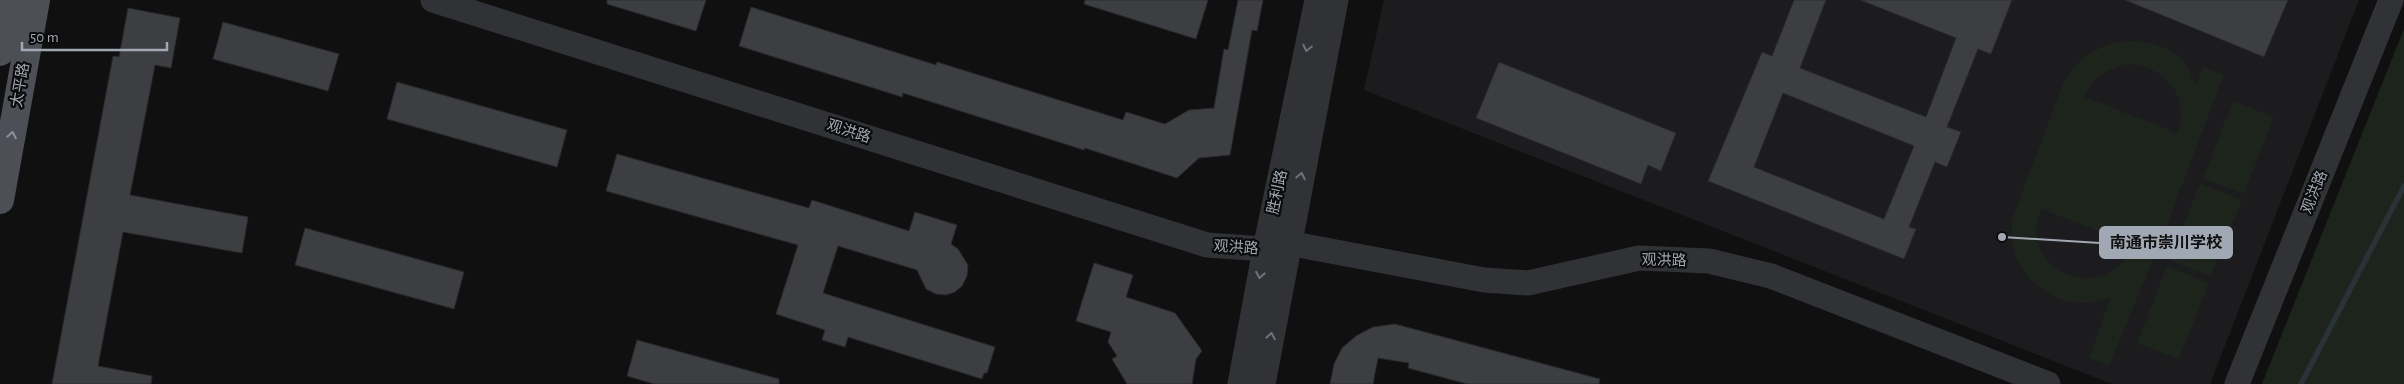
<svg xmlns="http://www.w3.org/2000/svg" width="2404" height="384" viewBox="0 0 2404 384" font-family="'Alegreya Sans','Noto Sans SC',sans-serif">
<rect width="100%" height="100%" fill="#101011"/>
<polygon fill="#1c1c1e" points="1384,0 2359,0 2210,384 2112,384 1364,90"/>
<g fill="#1c241c" fill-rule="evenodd">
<polygon points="2404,29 2404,384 2262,384"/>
<path d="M2127 40C2146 42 2170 45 2183 60 2189 67 2192 78 2196 85L2203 67 2224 75 2156 253 2109 366 2089 358 2111 297C2101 300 2092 303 2081 303 2053 303 2024 280 2015 254 2011 243 2012 231 2012 219L2063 84C2078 57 2098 45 2127 40ZM2129 64C2167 68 2190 95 2177 133L2085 97C2092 76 2109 68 2129 64ZM2041 209 2133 244C2110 306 2015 276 2041 209Z"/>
<polygon points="2233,101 2274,117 2244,194 2203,178"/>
<polygon points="2200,183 2242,200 2211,276 2170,260"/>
<polygon points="2167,266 2209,283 2179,359 2137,343"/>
</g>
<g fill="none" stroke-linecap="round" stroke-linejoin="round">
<polyline stroke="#283237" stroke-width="5.5" points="2301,384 2404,186"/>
</g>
<g fill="#3c3e41" stroke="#2a2a2d" fill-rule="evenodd">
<polygon points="607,0 706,0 696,31 607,4"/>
<polygon points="1085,0 1208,0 1196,39 1084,4"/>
<polygon points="1238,0 1263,0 1257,31 1252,30 1230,155 1199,158 1177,178 1085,148 1084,150 903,93 902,97 739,46 751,7 936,65 937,62 1123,120 1126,112 1165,124 1189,110 1214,108 1224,49 1228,50"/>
<path d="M1794 0H1826L1800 68 1926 117 1956 38 1860 0H2012L1991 54 1978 49 1947 127 1961 132 1947 167 1935 162 1909 227 1916 229 1904 259 1708 181 1762 52 1772 56ZM1783 93 1914 146 1884 219 1754 167Z"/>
<polygon points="2125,0 2288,0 2264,57"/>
<polygon points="128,8 180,18 171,68 155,65 130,195 248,217 242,253 123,232 98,366 152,376 151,384 52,384 113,56 119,57"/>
<polygon points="223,22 339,54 328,91 213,59"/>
<polygon points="1499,62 1676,133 1661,171 1648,165 1641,184 1476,118"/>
<polygon points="397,82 567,130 557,167 387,119"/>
<polygon points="617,154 809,208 812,200 909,231 915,212 957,225 951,244 958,249 968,265 967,276 962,286 955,292 946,295 936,294 926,289 917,270 838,246 823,293 995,347 987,373 984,373 982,379 848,337 845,347 822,340 825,330 776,314 798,245 606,191"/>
<polygon points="305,228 464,272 454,309 295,265"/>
<polygon points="1094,263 1133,275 1126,297 1175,313 1202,351 1196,359 1192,384 1127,384 1112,359 1117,356 1108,342 1111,332 1076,321"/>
<polygon points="1395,324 1600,379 1599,384 1467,384 1408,368 1409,363 1378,358 1373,384 1330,384 1334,364 1342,348 1356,336 1373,327"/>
<polygon points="637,340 779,379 779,384 654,384 627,376"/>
</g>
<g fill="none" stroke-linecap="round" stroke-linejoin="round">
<g stroke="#313236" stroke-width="25">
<polyline points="433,0 1207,245 1265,249 1288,243 1484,280 1528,283 1639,258 1709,261 1771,276 2048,384"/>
<polyline points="1240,384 1265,249 1317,0"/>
<polyline points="1263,384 1336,0"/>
<polyline points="2237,384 2391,0"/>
</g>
<g stroke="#4c4f56" stroke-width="28">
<polyline points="0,52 10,0"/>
<polyline points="0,200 36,0"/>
</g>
</g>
<defs><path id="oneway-chevron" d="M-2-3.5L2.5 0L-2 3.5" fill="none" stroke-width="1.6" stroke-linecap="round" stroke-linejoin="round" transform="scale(1.25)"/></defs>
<g stroke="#6e737b">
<use href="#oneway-chevron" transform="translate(1307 48) rotate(102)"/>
<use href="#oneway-chevron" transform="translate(1301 176) rotate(-79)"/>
<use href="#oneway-chevron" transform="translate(1260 275) rotate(100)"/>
<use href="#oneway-chevron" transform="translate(1271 336) rotate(-80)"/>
</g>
<use stroke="#8b929c" href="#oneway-chevron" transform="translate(12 135) rotate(-80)"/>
<g text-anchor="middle" stroke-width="4.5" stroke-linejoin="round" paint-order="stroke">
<g font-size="15" fill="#a0a8b3" stroke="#0b0b0c">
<text transform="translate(20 85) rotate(-80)" y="5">太平路</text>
<text transform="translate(849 131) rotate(18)" y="5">观洪路</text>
<text transform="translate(1277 192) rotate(-78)" y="5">胜利路</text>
<text transform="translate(2314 192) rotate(-68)" y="5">观洪路</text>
<text transform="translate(1236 247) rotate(4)" y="5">观洪路</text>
<text transform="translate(1664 260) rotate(1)" y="5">观洪路</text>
</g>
</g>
<path fill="none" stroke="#a0a8b3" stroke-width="2" d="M2002 237L2100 243"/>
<circle fill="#a0a8b3" stroke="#0b0b0c" stroke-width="2" cx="2002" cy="237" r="5"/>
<rect fill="#a0a8b3" stroke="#a0a8b3" stroke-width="2" x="2100" y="227" width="132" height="31" rx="5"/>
<g font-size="16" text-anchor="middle" font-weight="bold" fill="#111">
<text x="2166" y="248">南通市崇川学校</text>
</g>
<path d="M22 42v8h145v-8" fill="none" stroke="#a0a8b3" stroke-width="2.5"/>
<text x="30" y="42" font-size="15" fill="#a0a8b3" stroke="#0b0b0c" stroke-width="4" paint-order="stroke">50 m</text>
</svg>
